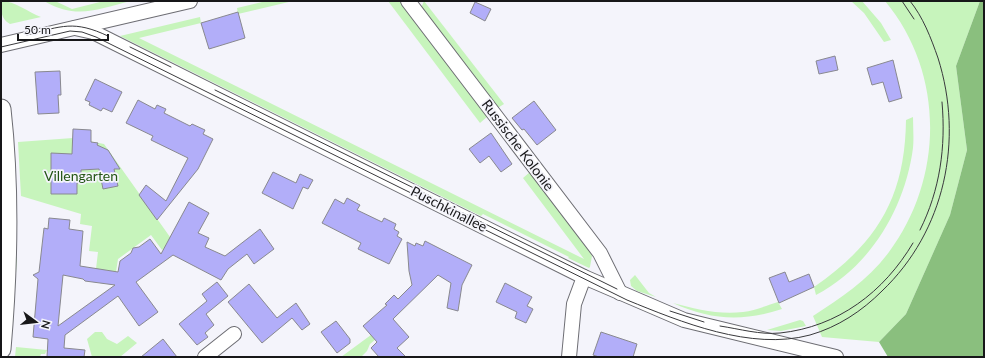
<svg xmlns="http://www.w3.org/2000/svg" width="985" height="358" viewBox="0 0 985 358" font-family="Lato,sans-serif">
<rect width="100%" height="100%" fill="#f4f4fb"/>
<g fill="#c7f4bc">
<path d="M1 1C15 1 28 12 41 17L10 24C1 19 1 11 1 1Z"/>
<path d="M44 1H55L72 9 104 1H131C97 9 77 20 44 1Z"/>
<polygon points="266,1 293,1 238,14 237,8"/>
<polygon points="388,1 400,1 488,116 480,123"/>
<polygon points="424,1 504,104 496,109 420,10"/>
<polygon points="851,1 862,1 881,23 891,40 884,42 864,13"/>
<path d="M885 1H980L956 66 967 150 950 215 906 314 879 342 822 337 813 316C841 298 869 279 889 252 944 178 945 73 885 1Z"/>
<polygon points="200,17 201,23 139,38 584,259 523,178 530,172 589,250 592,256 590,267 589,268 568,258 569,257 483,214 481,216 120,36"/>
<path d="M913 117C913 127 914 138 913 148 905 208 871 266 816 295L814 287C877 243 905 198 906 120Z"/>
<polygon points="73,138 104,144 170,237 171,243 162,250 151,235 118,259 116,272 96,269 98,252 89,251 92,226 80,224 81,214 21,196 18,142"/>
<polygon points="13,257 17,257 13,323 12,323"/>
<polygon points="635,275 649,293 656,297 637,291 631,286 630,280"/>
<path d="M778 302 782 309C743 322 710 320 673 303 695 309 719 315 743 312 755 311 767 305 778 302Z"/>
<polygon points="800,320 803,321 806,326 781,331 767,330"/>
<polygon points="390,321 395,323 370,344 367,351 361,357 341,357"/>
<polygon points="95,332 102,332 107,339 117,344 128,336 137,343 120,357 92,357 87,339"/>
<polygon points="16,347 47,350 45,354 41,354 40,357 15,357"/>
</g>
<polygon fill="#8abf7e" points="980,1 984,1 984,357 888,357 879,342 906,314 950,215 967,150 956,66"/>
<g fill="#b2aef9" stroke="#89898f" fill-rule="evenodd">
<polygon points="475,2 491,9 485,21 470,13"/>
<polygon points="238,12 245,38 209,49 201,23"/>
<polygon points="835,56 838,70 819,74 816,61"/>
<polygon points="893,60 902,98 889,102 883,82 872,85 867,68"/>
<polygon points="60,71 61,95 58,95 59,113 38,114 35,72"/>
<polygon points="95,79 122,92 112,112 103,108 101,111 89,105 90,102 85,100"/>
<polygon points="138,100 155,109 157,105 166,109 164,113 190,126 192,124 205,130 203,134 213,139 198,169 157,220 139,195 146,185 166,201 188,158 151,140 153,136 126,123"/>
<polygon points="534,101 556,130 537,145 524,129 522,130 512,118"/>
<polygon points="73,129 91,130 91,142 98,143 97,145 108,150 120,169 114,169 118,186 103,189 99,169 81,170 81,183 77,183 77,194 51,194 51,153 72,154"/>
<polygon points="491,133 512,164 501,172 489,156 480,163 469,149"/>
<polygon points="273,172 296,183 300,174 313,180 308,189 303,187 293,209 262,193"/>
<polygon points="347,198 360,205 357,210 382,222 384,218 396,224 394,229 399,232 397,236 402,239 389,264 358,249 361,243 322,223 335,199 344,204"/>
<path d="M189 202 209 213 198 233 209 238 205 247 225 256 260 229 274 249 254 264 247 254 228 269 221 280 173 255 136 282 158 312 139 326 118 296 65 335 64 348 85 350 84 357H47L48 339 33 337 38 279 33 275 39 272 44 228 48 229 49 218 70 220 69 229 83 231 80 266 118 272 120 261 131 253 133 248 139 247 150 239 161 254ZM63 275 83 279 85 281 115 285 58 326Z"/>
<polygon points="425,241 472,265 462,285 458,311 447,308 451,283 438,275 393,319 409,337 397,348 406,357 379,357 371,348 377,342 363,326 387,305 385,304 394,295 398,299 412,285 409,271 407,242 415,246 416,243 423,246"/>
<polygon points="785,272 789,282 809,274 814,287 779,303 769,278"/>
<polygon points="217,282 228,296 206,314 214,325 205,333 208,337 197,345 179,324 207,301 202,294"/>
<polygon points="505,283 532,297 527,306 533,309 526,323 515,318 517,312 496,302"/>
<polygon points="249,284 277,318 296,303 310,324 302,330 292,318 262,343 228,302"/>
<polygon points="336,321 350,339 350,343 337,353 321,332"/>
<polygon points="601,332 637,344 633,357 599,357 593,355"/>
<polygon points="163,339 177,357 141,357"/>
</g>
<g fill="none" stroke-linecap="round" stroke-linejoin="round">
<defs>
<g id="street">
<polyline points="408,1 600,253 620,293"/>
<polyline points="75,28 93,32 584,277 684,320 836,357"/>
<polyline points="1,45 190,1"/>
<polyline points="205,357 234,334"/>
<polyline points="569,357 574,304 584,277"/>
</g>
<path id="secondary" d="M1 109C10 189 8 269 1 349"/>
</defs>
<use href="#street" stroke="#6d6d73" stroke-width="16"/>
<use href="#secondary" stroke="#6d6d73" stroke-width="21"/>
<use href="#street" stroke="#fff" stroke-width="14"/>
<use href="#secondary" stroke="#fff" stroke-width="19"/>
<g stroke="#39393c" stroke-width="1">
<polyline points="902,1 914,19"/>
<path d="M27 35C62 26 74 20 108 36"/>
<path d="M1 47 70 31 82 32 96 37 627 300C681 322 751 351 810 335 838 327 862 311 882 291 945 231 964 140 938 58 931 38 923 17 910 1"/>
<polyline points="130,47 171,67"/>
<polyline points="215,90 432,197"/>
<polyline points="463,213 617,289"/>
<path d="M920 230C940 190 946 147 942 102"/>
<polyline points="670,311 704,322"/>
<path d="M720 326C740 329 760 335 780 333 838 327 884 292 913 243"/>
</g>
</g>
<g text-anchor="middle" stroke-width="3.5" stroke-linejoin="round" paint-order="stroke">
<g font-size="14" fill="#171719" stroke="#f4f4fb">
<text transform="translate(518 145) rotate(53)" y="5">Russische Kolonie</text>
<text transform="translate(449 209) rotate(27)" y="5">Puschkinallee</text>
</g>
<g font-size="14" fill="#235515" stroke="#f4f4fb">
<text x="81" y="181">Villengarten</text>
</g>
</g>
<rect width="985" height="358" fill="none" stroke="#171719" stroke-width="4"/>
<g transform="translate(36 322) rotate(105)" stroke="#f4f4fb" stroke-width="3" paint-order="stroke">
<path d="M0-3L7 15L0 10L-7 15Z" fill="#171719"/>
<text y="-6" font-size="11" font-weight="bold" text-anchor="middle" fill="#171719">N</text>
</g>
<path d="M18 34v6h90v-6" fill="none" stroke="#171719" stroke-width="2"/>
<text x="24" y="34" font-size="12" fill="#171719" stroke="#f4f4fb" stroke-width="3" paint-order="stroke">50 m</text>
</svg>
